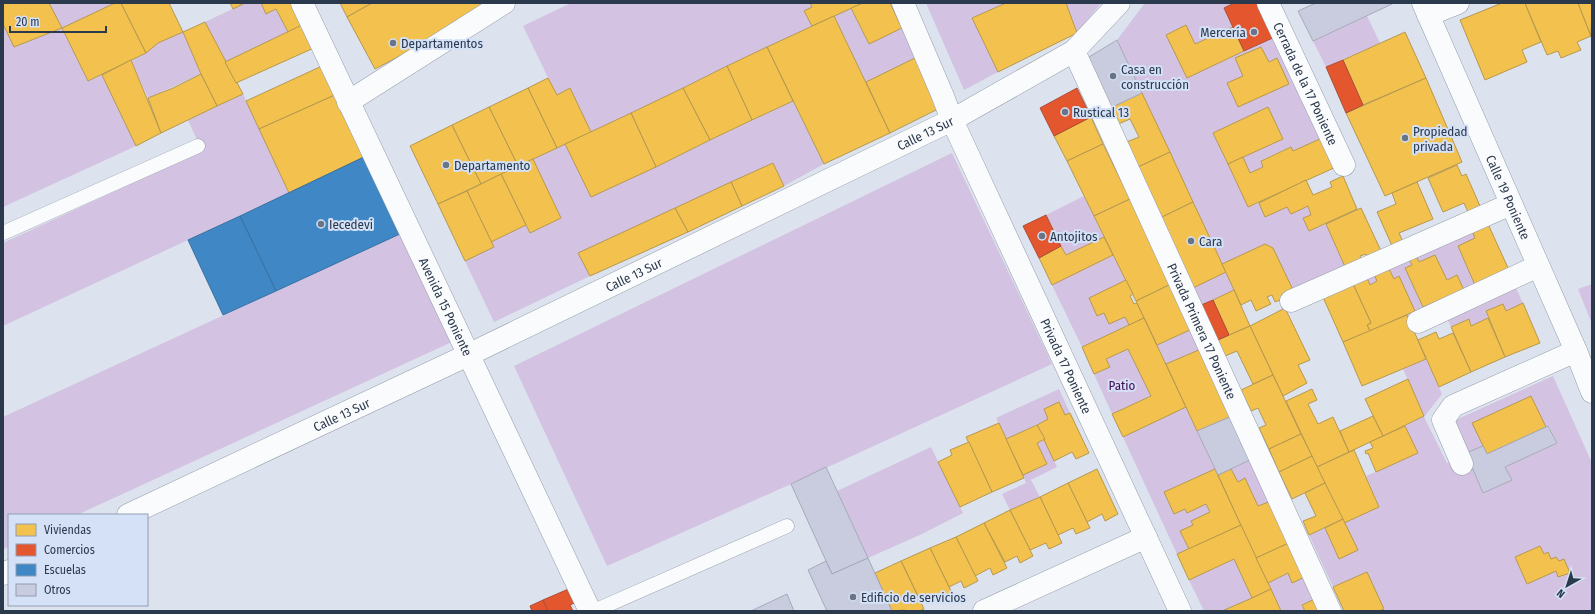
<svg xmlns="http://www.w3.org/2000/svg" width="1595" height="614" viewBox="0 0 1595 614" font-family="'Fira Sans Condensed',sans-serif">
<rect width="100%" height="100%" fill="#dce3ee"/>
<g fill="#d3c2e1" fill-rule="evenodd">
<polygon points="49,3 115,3 62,29 88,81 102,75 136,146 3,207 3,24 14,47 62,28"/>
<polygon points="245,3 261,3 266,14 276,9 288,32 225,62 205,22"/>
<polygon points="571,3 810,3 812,7 804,11 812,26 591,132 570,88 557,95 556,94 523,26"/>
<polygon points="926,3 1006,3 972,18 998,72 964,90"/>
<polygon points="1066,3 1101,3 1077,33"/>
<polygon points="1145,3 1234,3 1224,8 1233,27 1195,44 1186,25 1167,34 1187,78 1275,37 1322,138 1293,151 1290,147 1261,160 1263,167 1250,173 1243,157 1283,139 1268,107 1213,133 1248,207 1259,203 1265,216 1287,207 1291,214 1308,206 1311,215 1303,218 1309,231 1326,224 1346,269 1295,294 1265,244 1222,264 1117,40"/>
<polygon points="851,8 869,44 902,28 917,57 866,82 834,16"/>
<polygon points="1367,16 1380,43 1326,67 1313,41"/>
<polygon points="183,32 201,74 148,98 131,61 146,53 158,43"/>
<polygon points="243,94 289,193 3,326 3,243 202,151 188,120"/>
<polygon points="793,101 824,164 784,186 773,163 578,253 590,276 494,322 465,261 491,242 526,225 530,233 561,218 533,159 565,144 591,197"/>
<polygon points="952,153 1052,364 791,484 607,566 514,366"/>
<polygon points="1084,196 1104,237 1066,255 1046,215"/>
<polygon points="1488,222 1488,224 1472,231 1475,238 1458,246 1475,285 1464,290 1457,275 1447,280 1435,256 1419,262 1416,255 1409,259 1412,265 1405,268 1423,307 1415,311 1399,277 1394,279 1388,268 1374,274 1377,281 1370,285 1367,278 1353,284 1352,281"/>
<polygon points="402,233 454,341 77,515 9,515 9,547 3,549 3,417"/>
<polygon points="1113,255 1126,280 1089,298 1104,313 1109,324 1125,317 1129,325 1082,347 1052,285"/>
<polygon points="1226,272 1234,290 1201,305 1193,288"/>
<polygon points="1592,284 1592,324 1578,289"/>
<polygon points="1516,288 1523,303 1506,311 1503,304 1486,311 1488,318 1471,326 1468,319 1451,327 1447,318"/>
<polygon points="1192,329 1201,349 1166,364 1157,345"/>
<polygon points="1128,349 1151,396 1112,414 1094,374 1110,367 1106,359"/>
<path d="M1426 359 1442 394 1424 417 1447 463 1466 453 1451 422 1553 376 1592 463V611H1385L1367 572 1333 587 1309 535 1325 528 1339 559 1357 550 1344 523 1379 506 1366 476 1418 453 1405 426 1424 416 1403 369ZM1531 396 1546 427 1549 426 1557 443 1505 467 1512 480 1483 493 1466 454 1483 446 1473 423Z"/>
<polygon points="1059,389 1070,413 1065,415 1059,402 1044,409 1048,419 1006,439 996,418"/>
<polygon points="1186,407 1215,469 1164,492 1174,514 1185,509 1187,513 1206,504 1210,512 1191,521 1193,525 1180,531 1189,549 1177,554 1123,437"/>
<polygon points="1045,439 1057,467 1031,480 1040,497 1010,510 1002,494 1026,483 1023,475 1047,464 1037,443"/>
<polygon points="931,447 963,513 922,534 868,558 837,491"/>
<polygon points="1252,459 1271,501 1258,506 1245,479 1238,482 1231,469"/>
<polygon points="1234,559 1252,598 1222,611 1204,611 1189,580"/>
<polygon points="1288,573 1292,583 1307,576 1317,598 1302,605 1305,611 1281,611 1268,583"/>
</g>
<g fill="#f2c14e" stroke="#b6984e">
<polygon points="3,3 49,3 62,28 14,47 3,24"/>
<polygon points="115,3 121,3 146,53 88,81 62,28"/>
<polygon points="121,3 169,3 183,32 158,43 146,53"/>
<polygon points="230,3 245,3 233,9"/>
<polygon points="261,3 296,3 306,23 288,32 276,9 266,14"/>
<polygon points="340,3 372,3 347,17"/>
<polygon points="372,3 491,3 493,7 375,69 347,17"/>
<polygon points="810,3 863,3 812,26 804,11 812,7"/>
<polygon points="863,3 890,3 902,28 869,44 851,8"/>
<polygon points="1006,3 1066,3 1077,33 998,72 972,18"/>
<polygon points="1502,3 1525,3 1541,42 1522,50 1527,62 1485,80 1460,20"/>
<polygon points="1525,3 1578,3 1591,36 1577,42 1581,50 1561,58 1558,51 1547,55"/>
<polygon points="1578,3 1592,3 1591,36"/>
<polygon points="834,16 890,133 824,164 767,47"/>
<polygon points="205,22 243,94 217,106 201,74 183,32"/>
<polygon points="306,23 316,47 236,83 225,62"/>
<polygon points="1186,25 1195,44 1233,27 1244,51 1187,78 1166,35"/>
<polygon points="1405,32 1426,78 1363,105 1343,60"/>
<polygon points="767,47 793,101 752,120 727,66"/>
<polygon points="1261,47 1269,62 1277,58 1289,84 1238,107 1227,83 1243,76 1235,58"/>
<polygon points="917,57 942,107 890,133 866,82"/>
<polygon points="131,60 161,133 136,146 102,75"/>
<polygon points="324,65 337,94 259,129 246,101"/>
<polygon points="727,66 752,120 710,140 683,88"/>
<polygon points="201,74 217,106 161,133 148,98 173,88"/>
<polygon points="548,78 557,95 570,88 591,132 557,148 528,88"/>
<polygon points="1426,78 1462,162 1385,196 1346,113"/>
<polygon points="528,88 557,148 518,166 489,107"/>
<polygon points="683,88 710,140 656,167 631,113"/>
<polygon points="1142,93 1170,152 1136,168 1124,143 1139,137 1130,119 1116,125 1108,109"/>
<polygon points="337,94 366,156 289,193 259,129"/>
<polygon points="489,107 518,166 481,184 452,125"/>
<polygon points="1268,107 1283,139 1228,164 1213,133"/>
<polygon points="631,113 656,167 591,197 565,144"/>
<polygon points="1091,117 1103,144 1067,161 1054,136"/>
<polygon points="452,125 481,184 438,204 410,146"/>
<polygon points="1322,138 1336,167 1248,207 1228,164 1243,157 1250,173 1263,167 1261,161 1291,147 1293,151"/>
<polygon points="1103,144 1130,199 1094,216 1067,161"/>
<polygon points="1170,152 1193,202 1160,218 1136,168"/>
<polygon points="533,159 561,218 530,233 501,174"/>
<polygon points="773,163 784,186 742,206 731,182"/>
<polygon points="1457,165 1462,176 1466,174 1480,206 1468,212 1464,203 1443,212 1428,178"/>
<polygon points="501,174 526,225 491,242 467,191"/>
<polygon points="1343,176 1357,209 1309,231 1303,218 1311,215 1308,206 1291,214 1287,207 1265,217 1259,203 1306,180 1313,195 1332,187 1330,182"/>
<polygon points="731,182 742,206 688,232 675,208"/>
<polygon points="1417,182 1433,219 1399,233 1404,244 1393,248 1377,212 1396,204 1392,193"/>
<polygon points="467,191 494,247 465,261 438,204"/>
<polygon points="1130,199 1171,284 1136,301 1094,216"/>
<polygon points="1193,202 1226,272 1193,288 1160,218"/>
<polygon points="675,208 688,232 590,276 578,253"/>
<polygon points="1361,208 1382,253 1368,259 1366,254 1360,256 1363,262 1346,269 1326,224"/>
<polygon points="1488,224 1509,270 1475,285 1458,246 1475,238 1472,231"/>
<polygon points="1104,237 1113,255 1052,285 1039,258 1061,246 1066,255"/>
<polygon points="1265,244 1273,248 1295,294 1275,302 1272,295 1267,297 1271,304 1256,311 1251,300 1241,305 1222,264"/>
<polygon points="1416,255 1419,262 1435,255 1447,280 1457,275 1464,290 1423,307 1405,268 1412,265 1409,259"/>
<polygon points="1388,267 1394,279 1399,276 1415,311 1370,331 1367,325 1371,323 1353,284 1367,278 1370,285 1377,281 1374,274"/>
<polygon points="1126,280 1133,294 1130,296 1134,304 1137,303 1144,318 1129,325 1125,317 1109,324 1104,313 1097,316 1089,298"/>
<polygon points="1171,284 1192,329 1157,345 1136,301"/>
<polygon points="1353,284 1371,323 1367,325 1370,331 1343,342 1322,295"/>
<polygon points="1234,290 1250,326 1229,335 1213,300"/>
<polygon points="1523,303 1540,343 1505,357 1486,311 1503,304 1506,311"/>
<polygon points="1285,308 1310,360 1298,365 1307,383 1283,396 1250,326"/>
<polygon points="1407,315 1426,359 1362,386 1343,342"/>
<polygon points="1144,318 1186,407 1123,437 1112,414 1151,396 1128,349 1106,359 1110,367 1094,374 1082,347"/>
<polygon points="1488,318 1505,357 1471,372 1451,327 1469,319 1471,326"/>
<polygon points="1250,326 1273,375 1253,384 1237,351 1225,356 1218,340"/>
<polygon points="1436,332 1439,339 1453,333 1471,372 1439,387 1418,340"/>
<polygon points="1201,349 1232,416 1197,431 1166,364"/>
<polygon points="1273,375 1301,434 1269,449 1259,428 1266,425 1258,408 1251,411 1241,390"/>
<polygon points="1408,379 1424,416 1383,436 1365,399"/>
<polygon points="1312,389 1317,400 1308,404 1318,424 1333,417 1349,452 1317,467 1286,401"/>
<polygon points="1531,396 1546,427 1487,454 1472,423"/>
<polygon points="1059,402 1065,415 1070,413 1089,453 1076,459 1072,452 1054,461 1037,425 1048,419 1044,409"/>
<polygon points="1373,416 1383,436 1349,452 1340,431"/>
<polygon points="999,423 1024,478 992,492 966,437"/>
<polygon points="1037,425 1045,439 1037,443 1047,464 1023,475 1006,439"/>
<polygon points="1405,426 1418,453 1376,472 1368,453 1366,454 1365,451 1373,448 1370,442"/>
<polygon points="1301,434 1312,456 1279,472 1269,449"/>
<polygon points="969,442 992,492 960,507 938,462 952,455 950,450"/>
<polygon points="1354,450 1379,507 1344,523 1317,467"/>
<polygon points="1312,456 1325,483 1292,499 1279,472"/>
<polygon points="1097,469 1118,514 1105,521 1102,514 1087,522 1068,483"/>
<polygon points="1215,469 1241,525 1189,549 1180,531 1193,525 1191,521 1210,512 1206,504 1187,513 1185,509 1174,514 1164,492"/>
<polygon points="1231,469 1238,482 1245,478 1258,506 1271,501 1291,542 1256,558 1218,475"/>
<polygon points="1068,483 1090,528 1076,534 1073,528 1058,535 1040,497"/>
<polygon points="1325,483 1343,519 1309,535 1303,521 1316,516 1305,493"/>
<polygon points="1040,497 1062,543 1049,549 1046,543 1030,550 1010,510"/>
<polygon points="1010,510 1033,556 1020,563 1017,556 1005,562 984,523"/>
<polygon points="1343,519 1358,550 1339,559 1325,528"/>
<polygon points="984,523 1007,568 993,575 990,568 975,576 956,537"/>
<polygon points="1241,525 1271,589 1252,598 1234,559 1189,580 1177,554"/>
<polygon points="956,537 978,581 964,588 961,581 949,587 930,548"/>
<polygon points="1291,542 1307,576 1292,583 1288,573 1268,583 1256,558"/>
<polygon points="1540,546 1544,554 1548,552 1551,559 1556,557 1559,561 1564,559 1570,573 1558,577 1556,571 1527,584 1515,557"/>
<polygon points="930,548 953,595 937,603 934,596 921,602 901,561"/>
<polygon points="901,561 924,609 919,611 906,611 905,610 892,611 875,573"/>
<polygon points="1367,572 1384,609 1379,611 1344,611 1333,587"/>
<polygon points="1271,589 1281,611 1222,611 1252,598"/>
<polygon points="1317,598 1322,611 1305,611 1302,605"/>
</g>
<g fill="#e4572e" stroke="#ac4e37">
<polygon points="1234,3 1259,3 1275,37 1244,51 1224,8"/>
<polygon points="1343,60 1363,105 1346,113 1326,67"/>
<polygon points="1077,88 1091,117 1054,136 1040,108"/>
<polygon points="1046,215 1061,246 1039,258 1023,226"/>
<polygon points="1213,300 1229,335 1218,340 1201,305"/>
<polygon points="573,587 579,601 570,605 573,611 548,611 543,600"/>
<polygon points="543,600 548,611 532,611 530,606"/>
</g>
<g fill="#3f88c5" stroke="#3970a1">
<polygon points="366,156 402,233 276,291 240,216"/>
<polygon points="240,216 276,291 223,315 188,240"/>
</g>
<g fill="#c8ccde" stroke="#a6aab8">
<polygon points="1316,3 1392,3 1392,4 1313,41 1298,11"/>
<polygon points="1117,40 1142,93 1108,109 1084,60"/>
<polygon points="1232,416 1252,459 1218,475 1197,431"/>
<polygon points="1548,426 1557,443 1505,467 1512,480 1483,493 1466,453 1483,446 1487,454"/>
<polygon points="826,467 868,558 832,574 791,484"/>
<polygon points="868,558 892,611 827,611 808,570 826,561 832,574"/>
<polygon points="787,594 794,611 751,611"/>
</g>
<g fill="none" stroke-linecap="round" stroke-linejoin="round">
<defs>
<g id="service">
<polyline points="3,233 198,146"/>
<polyline points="594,611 787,526"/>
</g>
<g id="minor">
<path id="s1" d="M302 3 590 611"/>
<path id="s2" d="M903 3 942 94 952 120 1180 611"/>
<path id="s3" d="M1268 3 1344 165"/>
<path id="s4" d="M1423 3 1576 351 1592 392"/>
<polyline points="1428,15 1458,3"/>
<path id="s5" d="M1074 51 1330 611"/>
<polyline points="348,102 504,3"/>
<polyline points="1291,301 1511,204"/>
<polyline points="1418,322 1538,266"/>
<polyline points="1462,464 1443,420 1453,406 1576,351"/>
<path id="s6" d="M128 515 468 355 952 120 1074 51 1119 3"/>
<polyline points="3,574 9,571"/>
<polyline points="984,611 1146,537"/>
</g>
</defs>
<use href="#service" stroke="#959eab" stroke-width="15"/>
<use href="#minor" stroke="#959eab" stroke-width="23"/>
<use href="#service" stroke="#fafbfc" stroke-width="14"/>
<use href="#minor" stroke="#fafbfc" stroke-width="22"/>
</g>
<g fill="#697485" stroke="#d4e1f6" stroke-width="1.5">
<circle cx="1254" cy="32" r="4"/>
<circle cx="393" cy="43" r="4"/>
<circle cx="1113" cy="76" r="4"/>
<circle cx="1065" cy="112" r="4"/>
<circle cx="1405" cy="138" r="4"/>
<circle cx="446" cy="165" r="4"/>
<circle cx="321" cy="224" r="4"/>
<circle cx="1042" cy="236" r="4"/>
<circle cx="1191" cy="241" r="4"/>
<circle cx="853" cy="597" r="4"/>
</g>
<g text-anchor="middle" stroke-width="4" stroke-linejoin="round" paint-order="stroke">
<g font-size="13" fill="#2b394d" stroke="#d4e1f6" text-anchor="start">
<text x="1246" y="37" text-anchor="end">Mercería</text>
<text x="401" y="48">Departamentos</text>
<text x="1121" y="74">Casa en<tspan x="1121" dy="15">construcción</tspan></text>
<text x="1073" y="117">Rustical 13</text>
<text x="1413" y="136">Propiedad<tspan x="1413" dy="15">privada</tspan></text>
<text x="454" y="170">Departamento</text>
<text x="329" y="229">Iecedevi</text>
<text x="1050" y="241">Antojitos</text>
<text x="1199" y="246">Cara</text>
<text x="861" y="602">Edificio de servicios</text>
</g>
<g font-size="13" fill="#2b394d" stroke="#d4e1f6">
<text dy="5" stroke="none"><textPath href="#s3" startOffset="89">Cerrada de la 17 Poniente</textPath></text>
<text dy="5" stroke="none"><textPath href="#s6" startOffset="884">Calle 13 Sur</textPath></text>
<text dy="5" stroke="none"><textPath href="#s4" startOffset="212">Calle 19 Poniente</textPath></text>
<text dy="5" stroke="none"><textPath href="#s6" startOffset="560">Calle 13 Sur</textPath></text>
<text dy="5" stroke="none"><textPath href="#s1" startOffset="336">Avenida 15 Poniente</textPath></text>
<text dy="5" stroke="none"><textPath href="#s5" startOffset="308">Privada Primera 17 Poniente</textPath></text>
<text dy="5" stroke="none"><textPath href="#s2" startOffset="398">Privada 17 Poniente</textPath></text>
<text dy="5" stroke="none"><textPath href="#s6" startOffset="236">Calle 13 Sur</textPath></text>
</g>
<g font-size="13" fill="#440953" stroke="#d4e1f6">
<text x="1122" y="390">Patio</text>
</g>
</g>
<rect width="1595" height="614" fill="none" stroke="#2b394d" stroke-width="8"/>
<rect x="8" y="514" width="140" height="92" fill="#d4e1f6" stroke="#909eb2"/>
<rect x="16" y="524" width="20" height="12" fill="#f2c14e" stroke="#909eb2"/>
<text x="44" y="534" font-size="12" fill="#2b394d">Viviendas</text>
<rect x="16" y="544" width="20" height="12" fill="#e4572e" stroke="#909eb2"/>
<text x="44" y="554" font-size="12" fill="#2b394d">Comercios</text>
<rect x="16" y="564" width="20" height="12" fill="#3f88c5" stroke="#909eb2"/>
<text x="44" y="574" font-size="12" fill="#2b394d">Escuelas</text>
<rect x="16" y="584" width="20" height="12" fill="#c8ccde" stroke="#909eb2"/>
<text x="44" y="594" font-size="12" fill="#2b394d">Otros</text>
<g transform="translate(1567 586) rotate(219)" stroke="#d4e1f6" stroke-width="3" paint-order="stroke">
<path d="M0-3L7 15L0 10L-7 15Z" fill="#2b394d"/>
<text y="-6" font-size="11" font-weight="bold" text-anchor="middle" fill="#2b394d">N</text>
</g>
<path d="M10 26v6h96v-6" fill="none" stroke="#2b394d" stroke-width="2"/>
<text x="16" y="26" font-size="12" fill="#2b394d" stroke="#d4e1f6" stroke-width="3" paint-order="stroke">20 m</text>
</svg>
